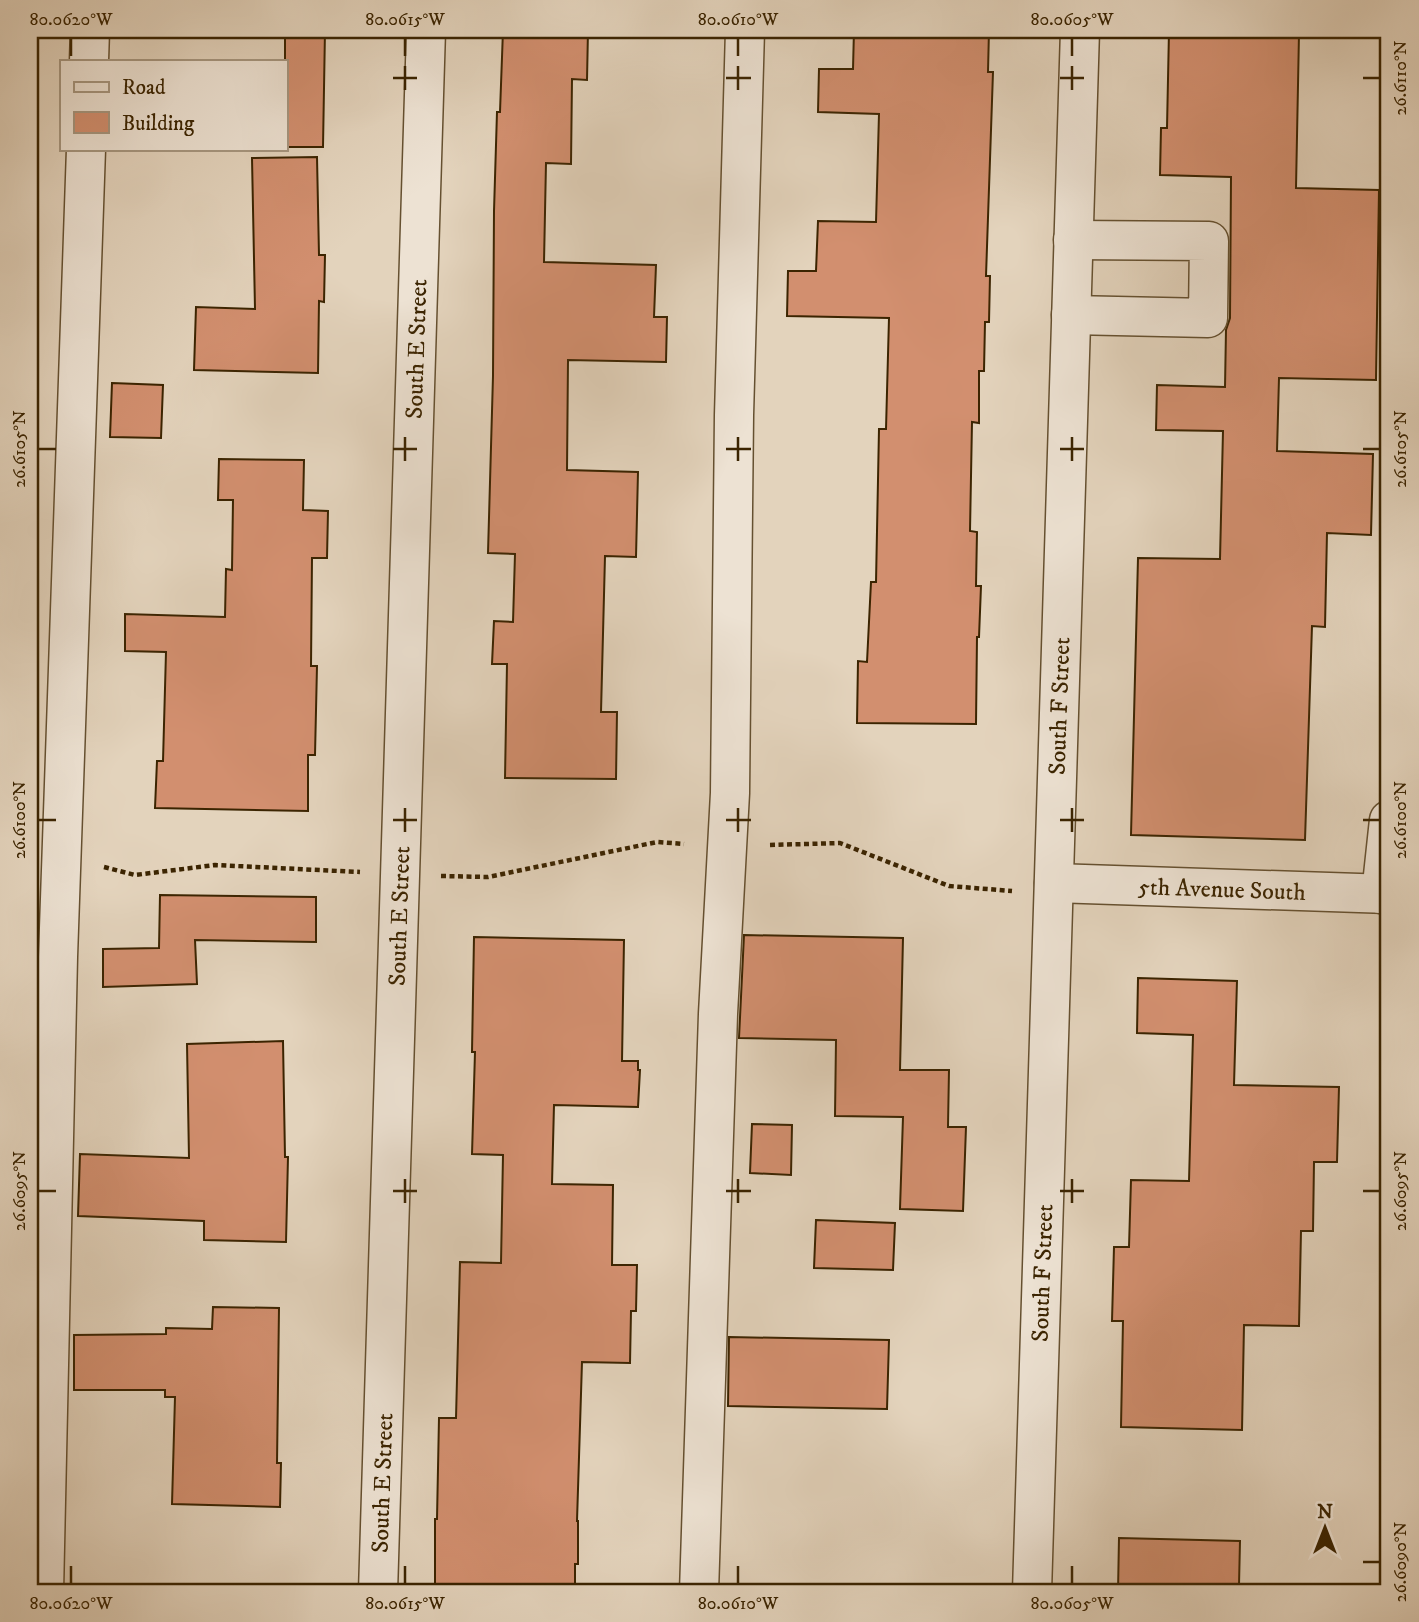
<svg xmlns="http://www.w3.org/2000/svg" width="1419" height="1622" viewBox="0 0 1419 1622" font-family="'IM FELL DW Pica',serif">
<rect width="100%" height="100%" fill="#e3d3bc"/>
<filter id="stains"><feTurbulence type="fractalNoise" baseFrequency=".00286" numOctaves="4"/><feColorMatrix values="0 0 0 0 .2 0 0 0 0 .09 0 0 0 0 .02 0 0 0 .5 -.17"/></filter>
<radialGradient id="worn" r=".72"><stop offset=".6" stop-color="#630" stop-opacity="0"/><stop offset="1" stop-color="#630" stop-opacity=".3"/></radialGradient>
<g fill="#d28f6f" stroke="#3b2401" stroke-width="2">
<polygon points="285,30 325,30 323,147 285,147"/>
<polygon points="503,30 588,30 587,80 572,79 571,164 546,163 544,262 656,265 654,317 667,317 666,362 568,360 567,470 638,472 636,557 605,556 601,712 617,712 616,779 505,778 507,664 492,664 494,621 513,622 515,554 488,553 493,376 494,211 497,112 500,112"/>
<polygon points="854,30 989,30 988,72 993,72 986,276 990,276 989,322 985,322 984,371 979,371 979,423 972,422 970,531 977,532 976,586 981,586 979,637 977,637 976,724 857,723 858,661 867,662 871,582 876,582 879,429 886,429 889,318 787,316 788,271 816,271 818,221 876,222 879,114 818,112 819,69 853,69"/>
<polygon points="1169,31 1299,34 1296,188 1379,190 1376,380 1279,378 1277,451 1373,454 1371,535 1327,533 1325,627 1312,626 1305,840 1131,835 1138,558 1220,559 1223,431 1156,430 1157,385 1225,387 1226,330 1230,318 1231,177 1160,175 1161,128 1167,128"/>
<polygon points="317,157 319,255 325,255 324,302 319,301 318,373 194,370 196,307 255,309 252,158"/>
<polygon points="112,383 163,385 161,438 110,437"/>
<polygon points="219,459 304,460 303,510 328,511 327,558 312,558 311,666 317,666 315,755 308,755 308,811 155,808 157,761 163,761 166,652 125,651 125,614 225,617 226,569 232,570 233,500 218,500"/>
<polygon points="160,895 316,897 316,942 195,940 197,984 103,987 103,949 159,948"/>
<polygon points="744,935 903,938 900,1070 949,1070 948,1127 966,1127 963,1211 900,1209 903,1117 835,1116 836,1040 739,1038"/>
<polygon points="474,937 624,940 622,1061 638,1061 638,1070 640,1070 638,1107 554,1105 552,1184 613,1185 612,1265 637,1265 636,1311 631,1311 630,1363 582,1362 577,1521 578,1521 578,1564 575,1564 575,1592 435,1592 435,1519 437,1519 439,1418 456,1418 460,1262 501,1263 503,1155 472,1154 475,1052 472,1052"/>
<polygon points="1138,978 1237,981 1234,1085 1339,1087 1337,1162 1314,1162 1313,1231 1301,1231 1299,1326 1244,1325 1242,1430 1121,1427 1123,1321 1112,1321 1114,1247 1129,1247 1131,1180 1189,1181 1193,1035 1137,1033"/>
<polygon points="283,1041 285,1157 288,1157 286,1242 204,1240 204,1221 78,1216 80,1154 189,1158 187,1044"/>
<polygon points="752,1124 792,1125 791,1175 750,1173"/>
<polygon points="816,1220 895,1223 893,1270 814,1268"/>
<polygon points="213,1307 279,1308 277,1463 281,1463 280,1507 172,1504 175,1397 165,1397 165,1390 74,1390 74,1335 166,1334 166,1328 212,1329"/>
<polygon points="729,1337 889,1340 887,1409 728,1406"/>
<polygon points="1119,1538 1240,1541 1239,1585 1228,1585 1228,1592 1118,1592"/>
</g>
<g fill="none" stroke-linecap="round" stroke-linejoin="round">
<defs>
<g id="minor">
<polyline points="89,61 90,30"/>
<polyline points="1071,315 1208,318 1209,241 1073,240"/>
<polyline points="1054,883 1389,894"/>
<polyline points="1381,894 1389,820"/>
<polyline points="44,1592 58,957 86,149"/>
<polyline points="378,1592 426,30"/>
<polyline points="699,1592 718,1014 730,793 734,415 745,30"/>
<polyline points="1032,1592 1080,30"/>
</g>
</defs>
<use href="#minor" stroke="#655030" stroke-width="41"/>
<g stroke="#3b2401" stroke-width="4.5" stroke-dasharray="5 3.5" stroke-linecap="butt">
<polyline points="770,845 840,843 949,886 1012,891"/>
<polyline points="104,867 135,875 215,865 360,872"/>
<polyline points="441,876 488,877 657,842 684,844"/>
</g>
<use href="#minor" stroke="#ede2d3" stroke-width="38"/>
</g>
<path fill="none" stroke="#3b2401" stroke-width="2.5" d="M71 38V56M405 38V56M738 38V56M1072 38V56M405 66V90M738 66V90M1072 66V90M393 78H417M726 78H751M1060 78H1084M1363 78H1380M405 437V461M738 437V461M1072 437V461M38 449H56M393 449H417M726 449H751M1060 449H1084M1363 449H1380M405 808V832M738 808V832M1072 808V832M38 820H56M393 820H417M726 820H751M1060 820H1084M1363 820H1380M405 1179V1203M738 1179V1203M1072 1179V1203M38 1191H56M393 1191H417M726 1191H751M1060 1191H1084M1363 1191H1380M1363 1562H1380M71 1566V1584M405 1566V1584M738 1566V1584M1072 1566V1584"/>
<g text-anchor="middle" stroke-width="6" stroke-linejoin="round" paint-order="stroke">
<g font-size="24" fill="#3b2401" stroke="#ede2d3">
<text transform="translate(416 349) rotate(-88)" y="8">South E Street</text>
<text transform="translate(1059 706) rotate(-88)" y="8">South F Street</text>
<text transform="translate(1222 889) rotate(2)" y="8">5th Avenue South</text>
<text transform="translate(399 916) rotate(-88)" y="8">South E Street</text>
<text transform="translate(1042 1273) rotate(-88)" y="8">South F Street</text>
<text transform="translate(382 1483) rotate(-88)" y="8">South E Street</text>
</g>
</g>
<rect width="1419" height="1622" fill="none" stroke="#e3d3bc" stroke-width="77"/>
<rect x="60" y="60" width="228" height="91" fill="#ede2d3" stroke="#a6967f" stroke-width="2"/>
<rect x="74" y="82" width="35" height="10" fill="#ede2d3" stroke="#a6967f" stroke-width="2"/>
<text x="122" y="94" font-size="21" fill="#3b2401">Road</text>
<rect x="74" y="112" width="35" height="21" fill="#d28f6f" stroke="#a6967f" stroke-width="2"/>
<text x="122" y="130" font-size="21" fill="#3b2401">Building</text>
<g transform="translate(1325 1528)" stroke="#ede2d3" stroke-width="5" paint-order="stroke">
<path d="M0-5L12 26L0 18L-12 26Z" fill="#3b2401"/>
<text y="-10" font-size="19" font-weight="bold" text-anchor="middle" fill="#3b2401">N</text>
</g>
<rect x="38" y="38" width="1342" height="1546" fill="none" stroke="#3b2401" stroke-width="2.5"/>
<g font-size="18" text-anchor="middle" fill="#3b2401">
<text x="71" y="25">80.0620°W</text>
<text x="405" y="25">80.0615°W</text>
<text x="738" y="25">80.0610°W</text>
<text x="1072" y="25">80.0605°W</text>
<text transform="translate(1400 78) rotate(-90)" y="6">26.6110°N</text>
<text transform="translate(19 449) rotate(-90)" y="6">26.6105°N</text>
<text transform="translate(1400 449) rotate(-90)" y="6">26.6105°N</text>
<text transform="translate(19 820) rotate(-90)" y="6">26.6100°N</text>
<text transform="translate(1400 820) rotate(-90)" y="6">26.6100°N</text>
<text transform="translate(19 1191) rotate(-90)" y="6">26.6095°N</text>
<text transform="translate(1400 1191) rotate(-90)" y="6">26.6095°N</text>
<text transform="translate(1400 1562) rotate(-90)" y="6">26.6090°N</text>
<text x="71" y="1609">80.0620°W</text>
<text x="405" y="1609">80.0615°W</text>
<text x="738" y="1609">80.0610°W</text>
<text x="1072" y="1609">80.0605°W</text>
</g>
<rect width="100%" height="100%" filter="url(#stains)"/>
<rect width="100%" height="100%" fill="url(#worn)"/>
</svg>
